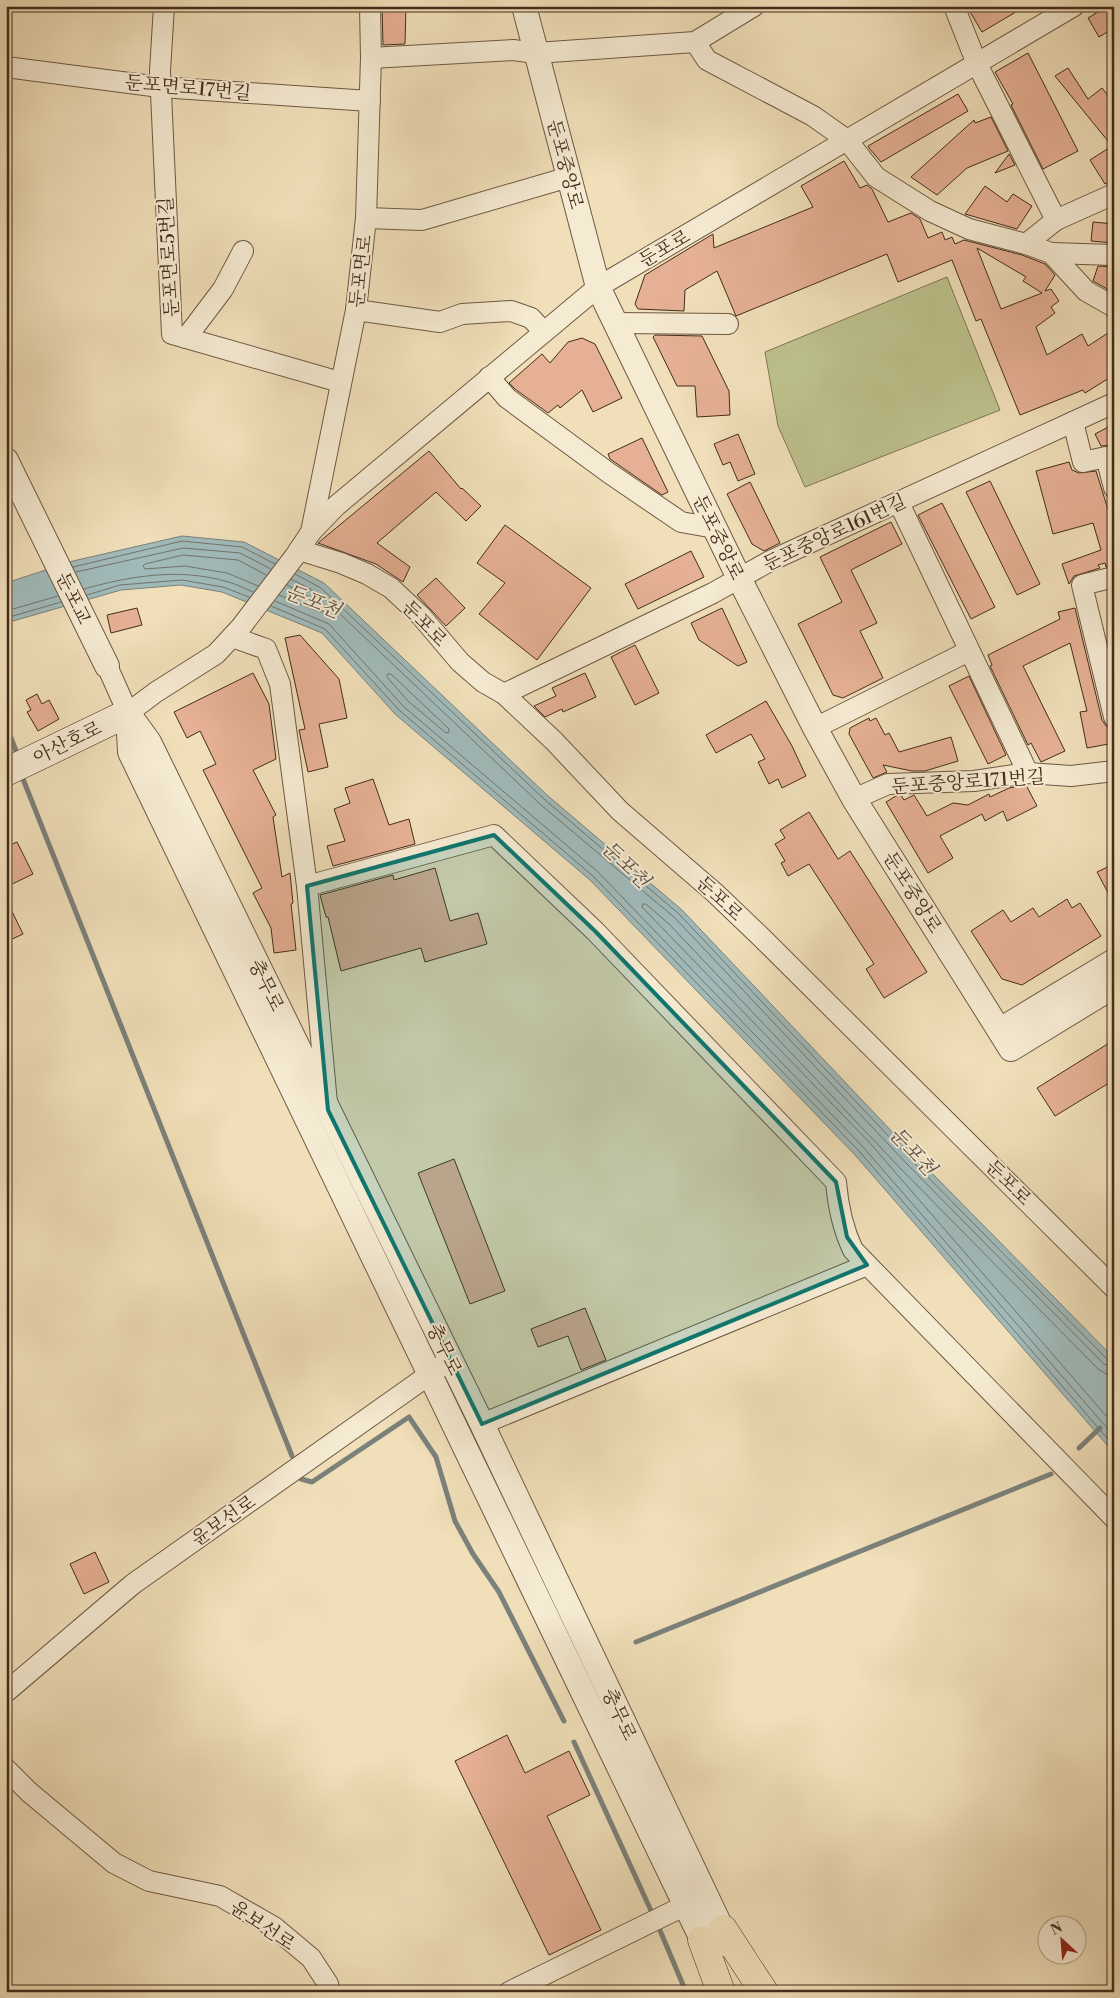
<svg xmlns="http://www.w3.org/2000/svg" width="1120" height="1998" viewBox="0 0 1120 1998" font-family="'Libre Bodoni','Noto Serif KR',serif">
<rect width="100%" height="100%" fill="#f0dfb9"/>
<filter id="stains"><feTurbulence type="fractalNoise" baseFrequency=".004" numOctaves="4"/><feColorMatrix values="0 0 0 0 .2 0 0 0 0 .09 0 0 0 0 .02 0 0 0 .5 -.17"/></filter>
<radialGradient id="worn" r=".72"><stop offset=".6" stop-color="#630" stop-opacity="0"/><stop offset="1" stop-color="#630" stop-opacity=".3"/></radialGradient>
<polygon fill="#bdc18c" stroke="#807654" points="947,277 1000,410 805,487 778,426 765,352"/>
<polygon fill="#a0baba" stroke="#7b817b" points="182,536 244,542 324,583 547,795 682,910 915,1156 1114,1358 1114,1453 855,1155 590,880 395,714 322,633 222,592 181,585 121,590 6,623 6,583 73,561"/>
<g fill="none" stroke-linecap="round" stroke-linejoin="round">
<g stroke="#72736b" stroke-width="1">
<polyline points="73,567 182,541 242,547 275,564"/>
<polyline points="76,572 183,548 240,553 271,569"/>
<polyline points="295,574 321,588 544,799 679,914 911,1160 1108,1360 1114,1361"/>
<polyline points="291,579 318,593 540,804 675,918 907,1164 1104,1364 1114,1368"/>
<polyline points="258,586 227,573 185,566 145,569 143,566 145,564 183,555 238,560 266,575"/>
<path d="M84 589C130 576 178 568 225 581 234 583 244 588 253 592"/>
<polyline points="87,595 120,585 182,580 223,587 249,597"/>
<polyline points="279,595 320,612 323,611 322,608 313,599 287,585"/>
<polyline points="275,601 329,624 403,706 598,872 863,1147 1114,1436"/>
<polyline points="271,606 325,629 399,710 594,877 859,1151 1114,1446"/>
<polyline points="6,611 58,596"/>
<polyline points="6,618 61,602"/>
<polygon points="388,674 391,674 449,729 449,732 446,733 408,701 387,677"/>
<polyline points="1114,1375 1106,1374 1098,1369 901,1169 669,924 646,904 643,904 642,907 869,1142 1114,1425"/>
</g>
<g stroke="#7b817b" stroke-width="5">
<polyline points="6,725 16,751"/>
<polyline points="23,779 292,1456"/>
<polyline points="1079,1448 1100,1428"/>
<polyline points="301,1479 312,1482 409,1417 436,1457 455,1521 473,1554 499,1592 564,1721"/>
<polyline points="636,1642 1051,1474"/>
<polyline points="574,1742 653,1915"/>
<polyline points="659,1928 686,1992"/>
</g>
</g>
<g fill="#e5b093" stroke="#442c1c" fill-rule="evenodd">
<polygon points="382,6 406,6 405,44 383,45"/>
<polygon points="977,6 1026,6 982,32 969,10"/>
<polygon points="1108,6 1114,6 1114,28 1099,37 1088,18"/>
<polygon points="1028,53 1078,151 1043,169 1011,105 1013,104 995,72"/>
<polygon points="1068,68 1088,99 1102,88 1114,103 1114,178 1105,184 1090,160 1112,146 1055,76"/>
<polygon points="958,94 968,111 881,162 869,148 868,146"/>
<polygon points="991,117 1008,151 967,168 937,195 911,177 974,120 975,123"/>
<polygon points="1009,154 1015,165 995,173"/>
<path d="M844 161 860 188 867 185 872 189 888 222 911 213 920 219 928 238 942 232 945 240 952 237 955 244 964 240 1022 255 1045 264 1055 275 1045 291 1051 289 1059 301 1051 307 1055 313 1036 327 1047 355 1082 334 1088 346 1114 329V375L1085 393 1083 390 1020 415 981 319 976 321 952 260 898 282 887 254 736 316 717 271 685 290 684 311 638 309 635 304 645 275 713 234 714 248 813 207 801 186ZM977 248 1026 277 1023 281 1042 293 1001 309Z"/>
<polygon points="985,186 1007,202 1013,194 1032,206 1017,229 965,214"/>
<polygon points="1093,222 1114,224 1114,243 1091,241"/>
<polygon points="1098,266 1114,267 1114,293 1093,281"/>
<polygon points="655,335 702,336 729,391 730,415 697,417 695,386 677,386 653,337"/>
<polygon points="582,338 595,344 622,398 593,412 582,390 560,408 558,405 548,413 515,389 509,383 542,354 550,363 568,342"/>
<polygon points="1114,424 1114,445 1101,446 1095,434"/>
<polygon points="738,434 755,474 738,481 730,462 723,465 714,444"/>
<polygon points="642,438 668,492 662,495 610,459 608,454"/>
<polygon points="429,451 461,489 462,488 481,506 466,521 436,492 377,543 410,567 403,582 376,564 318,543"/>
<polygon points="1069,462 1072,470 1079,473 1096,471 1111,519 1114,519 1114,565 1106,567 1105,563 1098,565 1100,568 1074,576 1069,584 1062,564 1101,550 1093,523 1053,534 1036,471"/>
<polygon points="990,481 1040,584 1017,595 966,492"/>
<polygon points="750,482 780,543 764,551 752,544 727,494"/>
<polygon points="942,503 995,607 971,619 918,515"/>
<polygon points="891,522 902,544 851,570 877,623 860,631 883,678 843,698 833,695 798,624 842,602 820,557"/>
<polygon points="505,525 591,588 537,660 479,614 505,583 477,563"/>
<polygon points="691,551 704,577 638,609 625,584"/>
<polygon points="436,578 465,608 446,626 417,595"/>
<polygon points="137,608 142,625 111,633 107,615"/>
<polygon points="722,608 747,662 738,666 699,640 691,623"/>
<polygon points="1075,608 1102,720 1106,726 1114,729 1114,743 1087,748 1080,712 1087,711 1070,643 1023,666 1065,751 1041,762 1031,743 1028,745 990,666 992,665 988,655 1060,619 1058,612"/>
<polygon points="300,635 339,679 347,718 319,724 328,767 308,772 299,730 305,729 285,638"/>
<polygon points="1114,639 1114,666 1108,640"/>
<polygon points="635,645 659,693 635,705 611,657"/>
<polygon points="253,673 269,704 276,759 253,770 276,815 273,817 282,877 290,873 293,903 291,904 296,950 274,953 271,928 253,893 262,888 203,770 216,764 200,731 187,738 174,712"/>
<polygon points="585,673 596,697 563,712 562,709 545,717 534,706 556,696 552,688"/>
<polygon points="969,676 1006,755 988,764 949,686"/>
<polygon points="37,694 42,704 49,700 59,719 38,731 27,712 31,710 26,700"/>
<polygon points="766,701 792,746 806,776 782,788 778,779 769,784 758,762 765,759 751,734 716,753 706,735"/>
<polygon points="869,718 870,721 876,718 885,735 889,733 899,752 951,737 958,761 925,771 912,771 883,765 887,772 873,778 849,734 850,728"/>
<polygon points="373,779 389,825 409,819 415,844 333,866 327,846 345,841 334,809 350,803 345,788"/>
<polygon points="1026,785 1037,806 1007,821 1003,811 985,821 982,814 940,836 953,858 928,873 886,802 896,796 901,795 904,800 914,795 927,816 953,803 968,805 989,794 990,797 1009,788"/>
<polygon points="809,812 838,859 850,851 927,972 884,998 866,969 874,964 809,864 788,876 781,863 785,861 775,844 785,838 780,830"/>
<polygon points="17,842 33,874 6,887 6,847"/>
<polygon points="1114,864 1114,904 1097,872"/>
<polygon points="435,868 450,921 478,913 487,944 425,962 421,948 341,971 328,917 326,917 320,895 393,875 394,880"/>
<polygon points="6,899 23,934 6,942"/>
<polygon points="1067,899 1072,908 1080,903 1101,936 1022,985 1002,979 971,931 1003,910 1011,922 1033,908 1039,917"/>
<polygon points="1114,1040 1114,1080 1055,1116 1037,1088"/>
<polygon points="454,1159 505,1291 470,1304 418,1173"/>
<polygon points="585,1308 606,1360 581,1370 568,1336 538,1347 531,1329"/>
<polygon points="95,1552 109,1582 84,1594 70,1564"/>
<polygon points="507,1735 525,1773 569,1751 590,1795 547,1816 601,1930 549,1955 455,1761"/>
</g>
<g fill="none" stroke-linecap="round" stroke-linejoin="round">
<defs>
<g id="minor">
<polyline points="164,6 160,71 172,334 340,382"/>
<polyline points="954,6 977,64 1056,220"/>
<polyline points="695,42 707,60 813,116 847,140 876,177 930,211 969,229 1026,244 1056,220 1114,194"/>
<polyline points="371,58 513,50 536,53 695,42 754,6"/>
<polyline points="6,67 160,87 370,101"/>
<polyline points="366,218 422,220 569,177"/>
<polyline points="1026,244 1051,253 1086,291 1114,307"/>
<polyline points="1051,253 1114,255"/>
<polyline points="356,310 440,322 462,314 511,311 531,318 544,332"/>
<polyline points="616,323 728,324"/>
<polyline points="186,338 223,289 243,251"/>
<polyline points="489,377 507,398 609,473 681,522 715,528"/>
<polyline points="1073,422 1083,462 1106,457 1114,488"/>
<polyline points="899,503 1028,773"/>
<polyline points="311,532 356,310 366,218 371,58 370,6"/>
<polyline points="299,550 341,563 367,574 391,588 421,616 460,662 483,682 504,694 554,741 620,811 715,893 761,937 1114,1288"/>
<polyline points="1114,577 1082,585 1114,717"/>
<polyline points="232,637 266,649 280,684 307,886 327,1103"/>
<polyline points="107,666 128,713 156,692 216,654 241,627 295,556 311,532 336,506 598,287 1074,6"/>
<polyline points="504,694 713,593 770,561 1114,403"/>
<polyline points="815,728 969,651"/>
<polyline points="854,799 888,784 974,781 1028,773 1071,776 1114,771"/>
<path d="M307 886 494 835 595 931 836 1182C838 1206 843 1229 853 1250L1114 1518"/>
<polyline points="482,1424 867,1265"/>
<polyline points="6,1692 133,1584 450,1360"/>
<polyline points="6,1769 29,1792 114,1863 149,1881 220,1896 274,1927 311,1958 328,1984 329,1992"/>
<polyline points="509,1992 686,1905"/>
</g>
<g id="tertiary">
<polyline points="524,6 598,287 739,578 815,728 854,799 1011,1049 1114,986"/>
<polyline points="6,460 107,666"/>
<polyline points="128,713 149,742 482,1424 730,1946"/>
<polyline points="128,713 130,752 710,1956"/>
<polyline points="1000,1030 1114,961"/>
</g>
<polyline id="secondary" points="6,772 128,713"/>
<polyline id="primary" points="723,1929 764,1992"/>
<polyline id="trunk" points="702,1940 721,1992"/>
</defs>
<use href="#minor" stroke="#6f5943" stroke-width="22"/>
<use href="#tertiary" stroke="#6f5943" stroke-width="26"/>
<use href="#secondary" stroke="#442c1c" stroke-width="29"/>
<use href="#primary" stroke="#442c1c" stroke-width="29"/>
<use href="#trunk" stroke="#442c1c" stroke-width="29"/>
<use href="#minor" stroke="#f5ead2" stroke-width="20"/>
<use href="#tertiary" stroke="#f5ead2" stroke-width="24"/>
<use href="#secondary" stroke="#f5ead2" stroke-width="28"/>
<use href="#primary" stroke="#f0dfb9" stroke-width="28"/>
<use href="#trunk" stroke="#f0dfb9" stroke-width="28"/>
</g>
<path fill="#0f766e" fill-opacity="0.2" stroke="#0f766e" stroke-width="4" stroke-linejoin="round" d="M494 835 595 931 836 1182 847 1237 867 1265 482 1424 328 1110 307 886Z"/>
<g text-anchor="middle" stroke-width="4" stroke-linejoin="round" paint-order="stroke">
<g font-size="19" fill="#442c1c" stroke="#f5ead2">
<text transform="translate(188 87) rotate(5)" y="7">둔포면로17번길</text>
<text transform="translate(566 164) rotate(75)" y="7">둔포중앙로</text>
<text transform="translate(664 248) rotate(-30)" y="7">둔포로</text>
<text transform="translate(168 257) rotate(-93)" y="7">둔포면로5번길</text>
<text transform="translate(360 271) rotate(-83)" y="7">둔포면로</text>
<text transform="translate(834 532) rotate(-25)" y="7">둔포중앙로161번길</text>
<text transform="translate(719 537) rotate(64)" y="7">둔포중앙로</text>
<text transform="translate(74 598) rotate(64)" y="7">둔포교</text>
<text transform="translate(425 623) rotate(46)" y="7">둔포로</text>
<text transform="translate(67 742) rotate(-26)" y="7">아산호로</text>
<text transform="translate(968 781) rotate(-4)" y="7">둔포중앙로171번길</text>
<text transform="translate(913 892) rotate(58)" y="7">둔포중앙로</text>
<text transform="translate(720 898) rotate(43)" y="7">둔포로</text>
<text transform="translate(267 985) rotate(64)" y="7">충무로</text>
<text transform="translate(1009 1182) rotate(45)" y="7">둔포로</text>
<text transform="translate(445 1349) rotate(64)" y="7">충무로</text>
<text transform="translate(223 1520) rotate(-35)" y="7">윤보선로</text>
<text transform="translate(620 1714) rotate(65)" y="7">충무로</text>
<text transform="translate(263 1925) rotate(34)" y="7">윤보선로</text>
</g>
<g font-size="20" font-style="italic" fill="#5b5044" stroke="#f5ead2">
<text transform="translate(313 601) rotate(22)" y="7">둔포천</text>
<text transform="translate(626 864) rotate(44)" y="7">둔포천</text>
<text transform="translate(913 1151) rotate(47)" y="7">둔포천</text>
</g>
</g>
<rect width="1120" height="1998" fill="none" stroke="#f0dfb9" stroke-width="25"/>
<rect x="8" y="8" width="1105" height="1983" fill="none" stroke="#442c1c" stroke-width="2.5"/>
<rect x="12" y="12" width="1095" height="1973" fill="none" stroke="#442c1c"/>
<g transform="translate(1062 1940) rotate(334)"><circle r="24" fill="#f5ead2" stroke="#ae9e89"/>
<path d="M0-4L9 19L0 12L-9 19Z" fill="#8f2418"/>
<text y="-8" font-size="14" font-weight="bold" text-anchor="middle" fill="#442c1c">N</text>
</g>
<rect width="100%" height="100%" filter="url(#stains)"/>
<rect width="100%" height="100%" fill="url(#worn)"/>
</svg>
